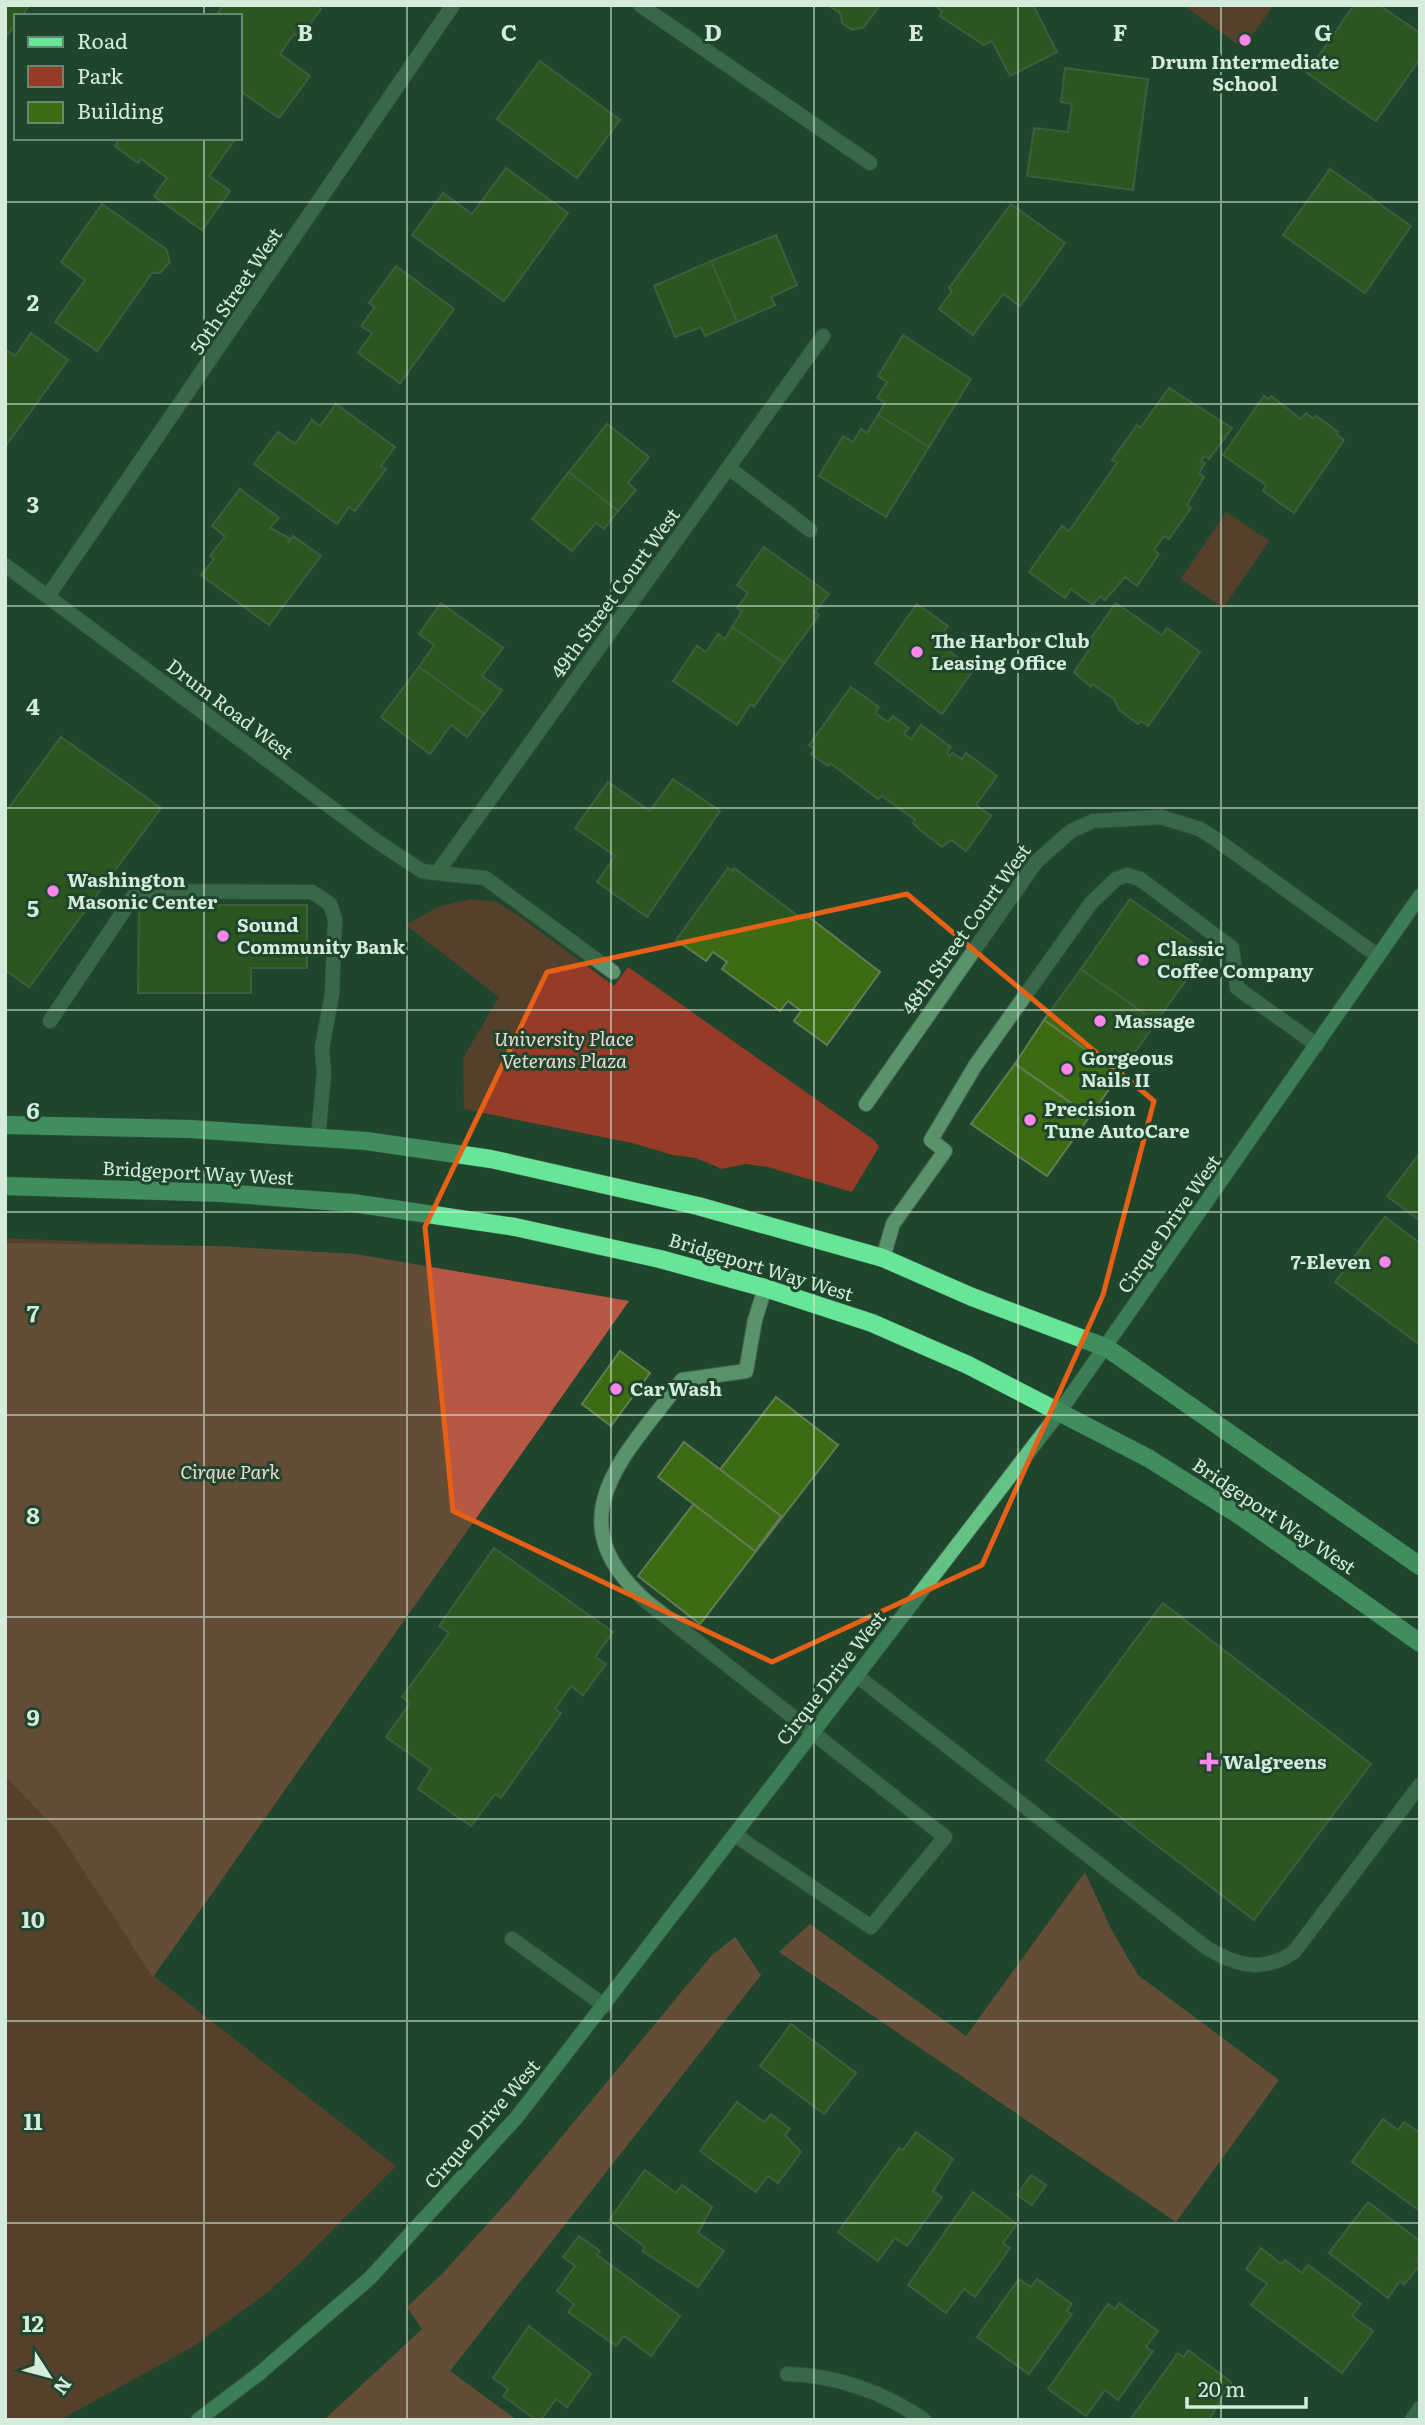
<svg xmlns="http://www.w3.org/2000/svg" width="1425" height="2425" viewBox="0 0 1425 2425" font-family="Literata,serif">
<rect width="100%" height="100%" fill="#1f462d"/>
<g fill="#963b28">
<polygon points="1183,5 1274,5 1243,48"/>
<polygon points="1226,512 1269,541 1223,608 1181,579"/>
<polygon points="470,899 497,902 519,916 614,986 628,967 874,1140 879,1147 852,1192 768,1167 746,1164 722,1169 696,1158 673,1155 632,1143 464,1109 463,1058 499,997 406,925 438,907"/>
<polygon points="5,1238 355,1254 629,1301 154,1976 396,2166 299,2264 268,2292 194,2346 60,2420 5,2420"/>
</g>
<g fill="#b65844">
<polygon points="5,1243 216,1246 355,1254 629,1301 153,1977 57,1830 5,1776"/>
<polygon points="1085,1872 1111,1929 1138,1975 1279,2080 1176,2222 779,1952 810,1924 966,2036"/>
<polygon points="735,1937 761,1975 450,2371 517,2420 324,2420 422,2329 407,2307 443,2273 511,2198 712,1955"/>
</g>
<g fill="#3d6b11" stroke="#647b55" stroke-width="2">
<polygon points="5,5 29,5 22,16 16,16 16,24 5,38"/>
<polygon points="223,5 316,5 321,9 300,38 294,34 280,54 310,76 279,118 240,91 240,16 216,16"/>
<polygon points="828,5 880,5 864,27 852,30 842,23 840,13"/>
<polygon points="933,5 1033,5 1057,52 1010,76 992,41 984,45 940,16 942,11"/>
<polygon points="1354,5 1379,5 1420,33 1420,59 1376,121 1307,73"/>
<polygon points="540,61 620,120 577,178 497,119"/>
<polygon points="1065,68 1148,79 1133,190 1027,176 1034,128 1068,132 1072,104 1061,102"/>
<polygon points="120,138 236,138 209,176 230,191 202,230 154,196 167,178 141,159 138,163 115,146"/>
<polygon points="506,168 568,213 504,301 412,235 443,193 472,214"/>
<polygon points="1330,169 1411,226 1365,293 1283,235"/>
<polygon points="102,204 166,249 170,262 160,273 152,273 97,351 55,322 85,280 61,262"/>
<polygon points="1011,204 1065,243 1020,306 1003,294 973,335 939,309 952,291 949,288"/>
<polygon points="776,235 797,285 771,297 775,305 737,322 711,261"/>
<polygon points="711,261 737,322 705,336 701,327 675,337 654,286"/>
<polygon points="396,266 454,309 400,383 358,353 372,333 361,326 375,307 369,303"/>
<polygon points="31,333 68,360 5,447 5,349 15,356"/>
<polygon points="903,335 971,379 929,447 878,415 885,403 877,398 887,382 878,376"/>
<polygon points="1169,388 1232,428 1209,459 1205,456 1201,461 1205,463 1199,473 1204,477 1187,505 1191,508 1169,539 1164,536 1154,550 1159,554 1137,586 1125,577 1105,600 1100,596 1093,605 1071,589 1065,598 1029,572 1062,526 1069,531 1117,463 1112,460 1137,425 1140,428"/>
<polygon points="1264,396 1268,399 1271,396 1301,419 1306,413 1313,418 1316,416 1338,432 1337,435 1344,440 1294,513 1263,491 1266,485 1223,455"/>
<polygon points="336,404 395,447 381,466 386,469 355,511 349,507 337,524 254,464 278,432 295,444 312,420 320,426"/>
<polygon points="878,415 929,447 886,517 819,476 843,436 853,442 861,429 867,433"/>
<polygon points="607,424 649,457 628,483 636,490 618,511 569,472"/>
<polygon points="569,472 618,511 604,529 596,523 572,551 532,519"/>
<polygon points="240,489 279,518 270,528 289,538 288,543 293,536 321,556 269,625 201,575 214,559 210,556 225,536 212,526"/>
<polygon points="764,547 829,594 815,612 819,615 784,663 732,627 742,611 737,608 748,593 737,585"/>
<polygon points="441,603 503,648 482,676 502,690 484,714 419,667 434,645 419,634"/>
<polygon points="1116,603 1162,635 1167,628 1200,652 1148,726 1141,721 1138,724 1119,710 1114,699 1092,684 1091,687 1074,672 1093,644 1089,641"/>
<polygon points="917,604 948,626 936,642 974,669 942,714 875,663"/>
<polygon points="732,627 784,663 754,707 751,704 737,725 673,681 697,646 706,652 718,634 725,639"/>
<polygon points="419,667 484,714 467,737 451,725 430,754 381,717"/>
<polygon points="851,687 879,707 875,713 888,722 893,716 909,728 904,734 911,739 921,725 951,747 947,753 950,756 952,753 962,759 966,753 997,776 976,805 991,816 966,851 951,840 942,847 920,830 913,823 915,820 882,796 878,799 830,763 828,766 811,754 814,749 809,745"/>
<polygon points="61,737 161,808 29,987 5,970 5,813"/>
<polygon points="673,779 720,811 647,917 597,882 615,856 575,828 608,782 650,811"/>
<polygon points="728,868 733,871 734,868 801,918 809,917 880,972 827,1045 794,1021 801,1011 788,1001 780,1011 722,969 727,962 713,952 706,961 676,940"/>
<polygon points="1130,899 1206,952 1156,1022 1081,969"/>
<polygon points="139,905 307,905 307,968 251,968 251,993 138,993"/>
<polygon points="1081,969 1156,1022 1120,1074 1044,1020"/>
<polygon points="1044,1020 1120,1074 1090,1116 1015,1064"/>
<polygon points="1015,1064 1090,1116 1047,1176 971,1124"/>
<polygon points="1420,1153 1420,1221 1387,1196"/>
<polygon points="1385,1217 1420,1243 1420,1345 1335,1282"/>
<polygon points="620,1351 650,1373 611,1426 582,1404"/>
<polygon points="776,1397 838,1445 700,1624 638,1576"/>
<polygon points="684,1442 781,1516 755,1551 658,1477"/>
<polygon points="494,1548 613,1632 595,1657 606,1664 583,1695 571,1686 555,1709 561,1713 501,1798 495,1794 471,1826 418,1789 431,1769 386,1737 410,1703 402,1697 449,1633 439,1626"/>
<polygon points="1163,1603 1371,1764 1254,1920 1046,1760"/>
<polygon points="791,2024 856,2073 824,2114 760,2066"/>
<polygon points="737,2102 764,2122 771,2114 790,2129 785,2135 801,2152 778,2183 768,2176 756,2192 700,2151"/>
<polygon points="1383,2119 1398,2130 1404,2122 1420,2133 1420,2211 1352,2162"/>
<polygon points="916,2132 953,2159 933,2191 942,2197 907,2246 895,2238 878,2261 838,2232 899,2148 903,2150"/>
<polygon points="645,2170 676,2193 682,2185 712,2207 698,2233 724,2251 698,2287 642,2251 645,2247 609,2220"/>
<polygon points="1031,2175 1046,2185 1032,2205 1017,2195"/>
<polygon points="973,2192 1017,2224 1003,2243 1010,2248 975,2297 964,2289 946,2313 908,2285"/>
<polygon points="1368,2202 1420,2241 1420,2255 1416,2260 1420,2265 1404,2285 1400,2281 1388,2298 1329,2253"/>
<polygon points="579,2236 600,2251 597,2255 680,2316 651,2356 624,2336 616,2346 568,2312 574,2304 557,2291 575,2266 563,2257"/>
<polygon points="1261,2248 1281,2264 1285,2260 1302,2273 1308,2265 1361,2304 1352,2316 1373,2331 1342,2373 1251,2305 1267,2284 1246,2269"/>
<polygon points="1019,2279 1031,2287 1037,2279 1072,2304 1067,2311 1072,2314 1029,2374 977,2337"/>
<polygon points="1119,2303 1158,2331 1146,2347 1153,2351 1118,2400 1105,2390 1086,2416 1048,2389 1108,2304 1115,2309"/>
<polygon points="529,2326 591,2374 567,2407 556,2399 541,2420 536,2420 503,2396 508,2389 493,2378"/>
<polygon points="1188,2350 1231,2382 1209,2420 1130,2420 1178,2353 1184,2357"/>
</g>
<g fill="none" stroke-linecap="round" stroke-linejoin="round">
<defs>
<g id="lane">
<polyline points="729,468 810,530"/>
<polyline points="437,873 485,878 613,972"/>
<polyline points="50,1021 137,891 312,892 330,904 335,919 332,994 322,1048 324,1073 318,1138"/>
<polyline points="883,1258 893,1224 945,1151 931,1140 975,1066 1091,903 1116,879 1127,875 1140,879 1232,948 1237,988 1317,1045"/>
<path d="M857 1676 1207 1948C1237 1966 1263 1973 1294 1952L1420 1785"/>
<path d="M735 1835 871 1927 945 1837 646 1601C553 1518 625 1456 682 1380L746 1371 755 1320 765 1288"/>
<polyline points="512,1939 605,2006"/>
</g>
<g id="street">
<polyline points="640,5 870,163"/>
<polyline points="5,565 375,840 422,871 437,873 823,336"/>
<polyline points="48,596 453,5"/>
<polyline points="866,1104 1036,862 1071,831 1093,821 1161,817 1200,829 1214,838 1378,956"/>
<path d="M787 2374C835 2375 884 2392 924 2420"/>
<polyline points="1412,2420 1420,2408"/>
</g>
<polyline id="secondary" points="198,2420 260,2373 370,2278 517,2117 1058,1414 1420,896"/>
<g id="primary">
<polyline points="5,1125 190,1129 366,1141 491,1159 698,1206 883,1258 972,1297 1107,1348 1420,1566"/>
<polyline points="5,1186 222,1193 353,1203 515,1227 660,1259 765,1288 872,1323 968,1365 1148,1458 1242,1517 1420,1643"/>
</g>
</defs>
<use href="#lane" stroke="#40644c" stroke-width="16"/>
<use href="#street" stroke="#40644c" stroke-width="16"/>
<use href="#secondary" stroke="#40644c" stroke-width="16"/>
<use href="#primary" stroke="#40644c" stroke-width="19"/>
<use href="#lane" stroke="#59926b" stroke-width="14"/>
<use href="#street" stroke="#59926b" stroke-width="14"/>
<use href="#secondary" stroke="#63c285" stroke-width="14"/>
<use href="#primary" stroke="#68e697" stroke-width="18"/>
</g>
<path d="M0 0H1425V2425H0ZM907 894 1154 1101 1103 1295 982 1565 772 1662 453 1511 425 1227 547 972Z" fill="#1f462d" fill-opacity=".55" fill-rule="evenodd"/>
<path fill="none" stroke="#e76016" stroke-width="5" stroke-linejoin="round" d="M907 894 1154 1101 1103 1295 982 1565 772 1662 453 1511 425 1227 547 972Z"/>
<path fill="none" stroke="#d5ebdb" stroke-width="2" stroke-opacity="0.55" d="M204 5V16M407 5V2420M611 5V2420M814 5V2420M1018 5V2420M1221 5V2420M204 138V2420M5 202H1420M5 404H1420M5 606H1420M5 808H1420M5 1010H1420M5 1212H1420M5 1415H1420M5 1617H1420M5 1819H1420M5 2021H1420M5 2223H1420"/>
<g fill="#fa87e7" stroke="#1f462d" stroke-width="2.5">
<circle cx="1245" cy="40" r="7"/>
<circle cx="917" cy="652" r="7"/>
<circle cx="53" cy="891" r="7"/>
<circle cx="223" cy="936" r="7"/>
<circle cx="1143" cy="960" r="7"/>
<circle cx="1100" cy="1021" r="7"/>
<circle cx="1067" cy="1069" r="7"/>
<circle cx="1030" cy="1120" r="7"/>
<circle cx="1385" cy="1262" r="7"/>
<circle cx="616" cy="1389" r="7"/>
<path d="M1205.5 1751.5h7v7h7v7h-7v7h-7v-7h-7v-7h7z"/>
</g>
<g text-anchor="middle" stroke-width="6" stroke-linejoin="round" paint-order="stroke">
<g font-size="19" font-weight="bold" fill="#d5ebdb" stroke="#1f462d" text-anchor="start">
<text x="1245" y="69" text-anchor="middle">Drum Intermediate<tspan x="1245" dy="22">School</tspan></text>
<text x="931" y="648">The Harbor Club<tspan x="931" dy="22">Leasing Office</tspan></text>
<text x="67" y="887">Washington<tspan x="67" dy="22">Masonic Center</tspan></text>
<text x="237" y="932">Sound<tspan x="237" dy="22">Community Bank</tspan></text>
<text x="1157" y="956">Classic<tspan x="1157" dy="22">Coffee Company</tspan></text>
<text x="1114" y="1028">Massage</text>
<text x="1081" y="1065">Gorgeous<tspan x="1081" dy="22">Nails II</tspan></text>
<text x="1044" y="1116">Precision<tspan x="1044" dy="22">Tune AutoCare</tspan></text>
<text x="1371" y="1269" text-anchor="end">7-Eleven</text>
<text x="630" y="1396">Car Wash</text>
<text x="1223" y="1769">Walgreens</text>
</g>
<g font-size="19" fill="#d5ebdb" stroke="#1f462d">
<text transform="translate(236 291) rotate(-56)" y="7">50th Street West</text>
<text transform="translate(615 593) rotate(-54)" y="7">49th Street Court West</text>
<text transform="translate(230 709) rotate(37)" y="7">Drum Road West</text>
<text transform="translate(966 929) rotate(-54)" y="7">48th Street Court West</text>
<text transform="translate(198 1173) rotate(3)" y="7">Bridgeport Way West</text>
<text transform="translate(1169 1224) rotate(-55)" y="7">Cirque Drive West</text>
<text transform="translate(761 1267) rotate(17)" y="7">Bridgeport Way West</text>
<text transform="translate(1274 1516) rotate(34)" y="7">Bridgeport Way West</text>
<text transform="translate(831 1678) rotate(-52)" y="7">Cirque Drive West</text>
<text transform="translate(482 2124) rotate(-49)" y="7">Cirque Drive West</text>
</g>
<g font-size="19" font-style="italic" fill="#f5dad3" stroke="#1f462d">
<text x="564" y="1046">University Place<tspan x="564" dy="22">Veterans Plaza</tspan></text>
<text x="230" y="1479">Cirque Park</text>
</g>
</g>
<g font-size="23" text-anchor="middle" font-weight="bold" fill="#d5ebdb" stroke="#1f462d" stroke-width="6" stroke-linejoin="round" paint-order="stroke">
<text x="305" y="41">B</text>
<text x="509" y="41">C</text>
<text x="713" y="41">D</text>
<text x="916" y="41">E</text>
<text x="1120" y="41">F</text>
<text x="1323" y="41">G</text>
<text x="33" y="311">2</text>
<text x="33" y="513">3</text>
<text x="33" y="715">4</text>
<text x="33" y="917">5</text>
<text x="33" y="1119">6</text>
<text x="33" y="1322">7</text>
<text x="33" y="1524">8</text>
<text x="33" y="1726">9</text>
<text x="33" y="1928">10</text>
<text x="33" y="2130">11</text>
<text x="33" y="2332">12</text>
</g>
<rect width="1425" height="2425" fill="none" stroke="#d5ebdb" stroke-width="14"/>
<rect x="14" y="14" width="228" height="126" fill="#1f462d" stroke="#688873" stroke-width="2"/>
<rect x="28" y="37" width="35" height="10" fill="#68e697" stroke="#688873" stroke-width="2"/>
<text x="77" y="49" font-size="21" fill="#d5ebdb">Road</text>
<rect x="28" y="66" width="35" height="21" fill="#963b28" stroke="#688873" stroke-width="2"/>
<text x="77" y="84" font-size="21" fill="#d5ebdb">Park</text>
<rect x="28" y="102" width="35" height="21" fill="#3d6b11" stroke="#688873" stroke-width="2"/>
<text x="77" y="119" font-size="21" fill="#d5ebdb">Building</text>
<g transform="translate(49 2376) rotate(126)" stroke="#1f462d" stroke-width="5" paint-order="stroke">
<path d="M0-5L12 26L0 18L-12 26Z" fill="#d5ebdb"/>
<text y="-10" font-size="19" font-weight="bold" text-anchor="middle" fill="#d5ebdb">N</text>
</g>
<path d="M1187 2397v10h119v-10" fill="none" stroke="#d5ebdb" stroke-width="3.5"/>
<text x="1198" y="2397" font-size="21" fill="#d5ebdb" stroke="#1f462d" stroke-width="5" paint-order="stroke">20 m</text>
</svg>
